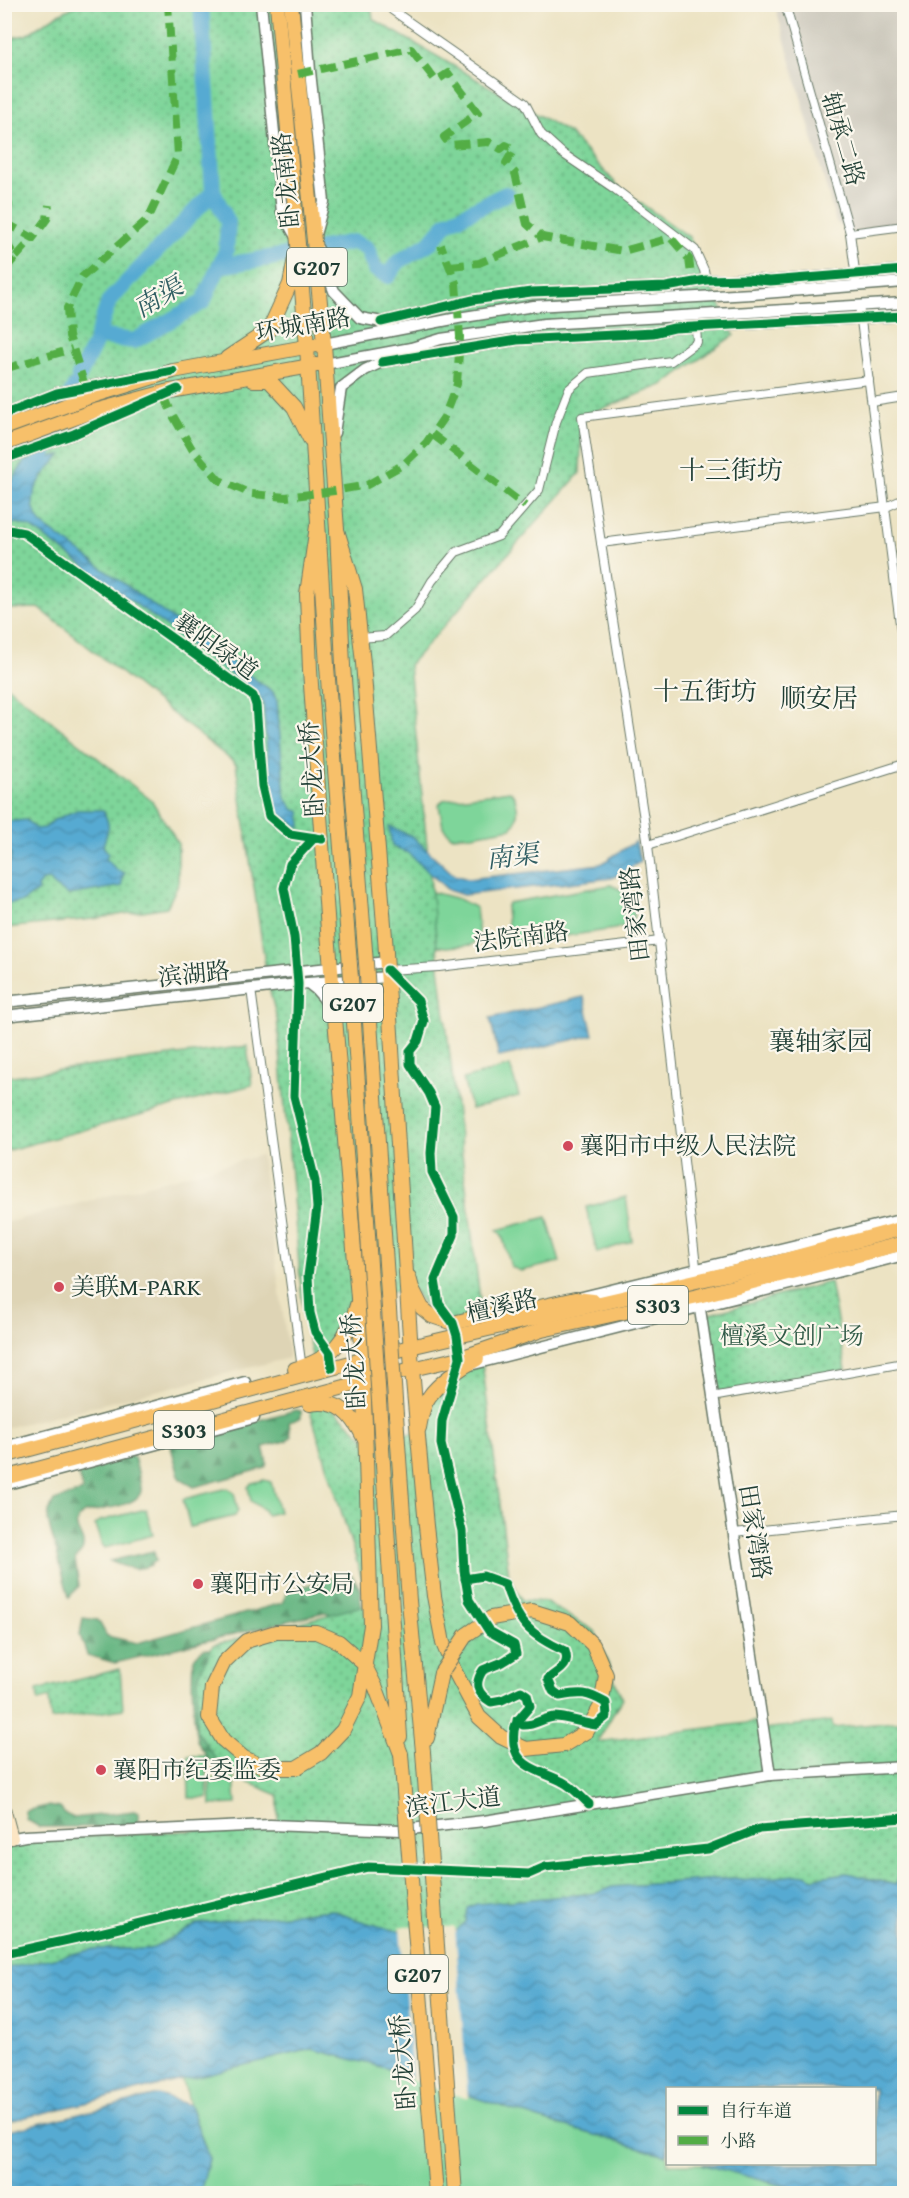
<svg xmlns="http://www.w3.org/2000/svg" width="909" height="2198" viewBox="0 0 909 2198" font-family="'Gentium Book Plus','Noto Serif SC',serif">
<defs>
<pattern id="forest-firs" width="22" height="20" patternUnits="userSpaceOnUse" patternTransform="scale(1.5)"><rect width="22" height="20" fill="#66b682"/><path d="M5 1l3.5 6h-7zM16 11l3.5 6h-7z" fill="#53956b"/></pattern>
<pattern id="park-dots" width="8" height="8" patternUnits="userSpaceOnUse" patternTransform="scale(1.5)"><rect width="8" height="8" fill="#7ed59a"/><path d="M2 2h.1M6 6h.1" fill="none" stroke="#67ae7e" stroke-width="1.8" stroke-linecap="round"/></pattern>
<pattern id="water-waves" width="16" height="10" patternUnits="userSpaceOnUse" patternTransform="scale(1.5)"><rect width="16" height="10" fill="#57aad2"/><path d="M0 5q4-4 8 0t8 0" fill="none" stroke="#478cab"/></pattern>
</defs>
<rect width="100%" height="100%" fill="#fbf7ec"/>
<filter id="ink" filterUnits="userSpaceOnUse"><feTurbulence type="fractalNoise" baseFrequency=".0167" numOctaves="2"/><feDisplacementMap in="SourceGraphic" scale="12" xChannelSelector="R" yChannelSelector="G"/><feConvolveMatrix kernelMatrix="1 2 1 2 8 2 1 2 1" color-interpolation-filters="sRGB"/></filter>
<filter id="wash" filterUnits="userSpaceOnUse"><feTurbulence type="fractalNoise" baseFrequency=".008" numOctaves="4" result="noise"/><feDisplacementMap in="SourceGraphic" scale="24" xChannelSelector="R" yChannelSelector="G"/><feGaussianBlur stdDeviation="1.35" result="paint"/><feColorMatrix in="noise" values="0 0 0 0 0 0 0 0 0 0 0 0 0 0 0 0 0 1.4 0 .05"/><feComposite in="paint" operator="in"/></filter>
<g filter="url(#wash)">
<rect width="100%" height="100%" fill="#ece3c3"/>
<polygon fill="#ded4b5" points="261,1155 289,1358 5,1428 5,1223"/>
<polygon fill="#c8c4b8" points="775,5 904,5 904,226 850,233 836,222"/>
<g fill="#7ed59a" stroke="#4e8967" stroke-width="1.5">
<path d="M510 791C519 801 520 817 512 828L472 835 451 836 443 827 439 805 443 800Z"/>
<polygon points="611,885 630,894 634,913 632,923 615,929 517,943 509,940 506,908 508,903"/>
<polygon points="432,892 459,899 476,908 479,936 472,945 446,947 422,944"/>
<polygon points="510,1066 519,1096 471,1109 463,1079"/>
<polygon points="626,1197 632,1241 597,1253 586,1207"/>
<polygon points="547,1217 560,1262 521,1271 511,1267 502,1235 497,1230"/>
<polygon points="264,1480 271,1482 279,1512 266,1515 264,1510 251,1501 248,1487 252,1483"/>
<polygon points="228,1488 234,1493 238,1510 235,1516 190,1527 183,1499"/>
<polygon points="146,1509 153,1535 105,1548 101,1543 95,1525 100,1521"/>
<polygon points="206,1756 208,1798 189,1798 188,1756"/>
<polygon points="234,1777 236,1804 211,1805 210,1779"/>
<polygon points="312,2049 386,2068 549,2122 667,2155 668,2164 701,2164 811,2193 200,2193 209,2158 181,2079"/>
</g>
<g fill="url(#forest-firs)" stroke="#427a5b" stroke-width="1.5">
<polygon points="296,1410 301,1411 301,1418 289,1422 291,1437 286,1441 263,1447 267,1463 265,1468 194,1487 180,1479 171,1447 175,1443"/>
<path d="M130 1455 134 1457C136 1467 141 1479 141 1490 141 1506 97 1510 84 1513 65 1527 89 1537 82 1551 82 1552 75 1558 75 1559L79 1586 69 1597 48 1521 49 1511 54 1501 83 1491 78 1473 82 1469Z"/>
<path d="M154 1551 156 1561 150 1563 151 1565C136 1572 124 1567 110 1561Z"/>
<polygon points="352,1576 361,1590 360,1614 346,1620 325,1612 115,1663 87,1655 80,1635 83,1618 98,1620 107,1636 137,1643 282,1603 288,1591 336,1577"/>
<path d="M204 1649H222L230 1759 223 1773C215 1769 200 1748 197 1740 194 1725 190 1672 194 1659 196 1654 200 1652 204 1649Z"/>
<polygon points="47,1806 60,1808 65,1814 74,1818 134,1811 139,1813 139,1820 135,1826 123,1827 39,1827 26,1819 25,1811"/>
</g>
<g fill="url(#park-dots)" stroke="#4e8967" stroke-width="1.5">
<polygon points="77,5 371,5 373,19 569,133 622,190 689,237 734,335 662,385 582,417 580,473 409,665 439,967 482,1316 453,1323 432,1316 412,1288 359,1298 352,1321 314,1363 304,1321 277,1019 268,984 236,764 39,608 5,609 4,46 11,38 26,35 57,15"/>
<polygon points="4,684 152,801 178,843 178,884 167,907 93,919 5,928"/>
<polygon points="247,1046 252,1085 5,1151 5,1077"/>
<polygon points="830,1282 846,1370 719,1393 706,1315"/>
<polygon points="482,1361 509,1576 522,1600 545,1602 595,1631 622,1699 597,1742 762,1721 763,1729 832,1721 833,1728 904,1721 904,1867 900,1869 896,1885 847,1873 813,1878 748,1880 733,1878 612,1887 597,1893 466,1922 455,1932 392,1930 354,1919 332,1910 198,1924 150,1949 95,1949 5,1969 5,1841 278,1826 278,1795 245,1781 219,1763 196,1730 198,1677 213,1645 370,1604 308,1404 324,1401 365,1438 418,1433 429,1396"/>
<polygon points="120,1669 123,1709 51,1720 49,1698 38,1701 37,1690"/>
</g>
<g fill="url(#water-waves)" stroke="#3b7483" stroke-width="1.5">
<path d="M62 455C42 474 19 500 44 526L273 692 277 701 285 797 294 810 300 811 301 828 272 809 263 703 258 694 32 528 18 523 5 525V492L25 461Z"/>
<path d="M77 810H103C112 830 108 827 103 846L108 853 106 859 117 870 125 873 122 877V886L69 895 55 887 50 880 42 881 37 887 38 891 22 902 5 904V867L9 864 11 855 5 845V822L26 820 36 829 45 828 54 820Z"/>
<polygon points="389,826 413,837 454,875 468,879 601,864 636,841 640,862 612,878 463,895 448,890 408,853 392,846"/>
<polygon points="584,997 593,1035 499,1057 490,1018"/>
<polygon points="904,1867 904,2193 811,2193 701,2164 874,2164 874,2088 668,2088 667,2155 549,2122 386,2068 312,2049 5,2122 4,1969 95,1949 150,1949 198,1924 332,1910 354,1919 392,1930 454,1932 466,1922 468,1908 476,1904 597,1893 612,1887 733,1878 748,1880 806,1874 813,1878 847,1873 896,1885 900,1868"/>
<polygon points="158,2095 190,2105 209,2159 200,2193 5,2193 5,2132"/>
</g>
<polygon fill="#ece3c3" points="400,1927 455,1927 468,2099 412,2080"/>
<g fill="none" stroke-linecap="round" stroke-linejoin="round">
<g stroke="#57aad2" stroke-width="16">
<polyline points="323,248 353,242 367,248 375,269 388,276 398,262 431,242 447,223 506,194"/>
<polyline points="219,266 294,254"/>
<polyline points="97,336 134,341 203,302 226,251 228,222 213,192"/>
<polyline points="79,376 95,343 109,301 213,192 201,4"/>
<polyline points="32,477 75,386"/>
</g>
</g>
</g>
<g filter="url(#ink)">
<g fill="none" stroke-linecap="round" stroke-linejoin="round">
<defs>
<g id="minor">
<polyline points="391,4 392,10 525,103 541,134 562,153 615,189 695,250 704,270 706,280"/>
<polyline points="785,4 850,233 857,286"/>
<polyline points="850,233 904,226"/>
<polyline points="859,305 904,655"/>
<polyline points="869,380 582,417 601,543 886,507 904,499"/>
<polyline points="872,402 904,397"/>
<polyline points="4,529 24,533 253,696 256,705 262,786 269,816 290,834 322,839"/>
<polyline points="601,543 648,845 697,1275"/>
<polyline points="360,638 385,636 415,610 432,581 456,552 499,536 539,490 556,422 569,389 588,373 671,361 697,342 696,327"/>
<polyline points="648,845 904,764"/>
<polyline points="387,970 439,967 660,941"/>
<polyline points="251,989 302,1369"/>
<polyline points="712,1397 904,1363"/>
<polyline points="734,1533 904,1515"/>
</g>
<g id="tertiary">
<polyline points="261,4 282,212 296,237"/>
<polyline points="305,4 310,71 324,202 315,235"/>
<polyline points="318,249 334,291 360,318 388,323"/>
<polyline points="381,322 473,300 531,292 666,287 706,280 746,279 770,281 904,270"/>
<polyline points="324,344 458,318 534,306 752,294 904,282"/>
<polyline points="382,362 517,340 653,333 674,328 904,316"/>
<polyline points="325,364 411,348 441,339 544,324 904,303"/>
<polyline points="4,414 57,393 134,378"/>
<polyline points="334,433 341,388 365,370 386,360"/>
<polyline points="4,459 74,434 149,401"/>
<path d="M308 983C320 991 327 1001 333 1015"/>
<polyline points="4,1002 387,962"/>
<polyline points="4,1016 308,983 388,977"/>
<polyline points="698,1296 770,1775"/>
<polyline points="578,1298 904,1219"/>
<polyline points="470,1365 904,1255"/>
<polyline points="4,1447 245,1382"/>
<polyline points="4,1485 254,1418"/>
<polyline points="4,1840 25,1836 270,1825 401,1830 484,1821 770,1775 904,1767"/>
</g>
<polyline id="secondary" points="4,1808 12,1838"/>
<g id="primary">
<polyline points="409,1277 412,1288 422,1308 432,1316 453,1323 482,1316 526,1310 575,1299 593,1301"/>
<path d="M295 1369C333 1359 348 1338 358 1302"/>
<path d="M310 1404C339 1399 352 1414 364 1438"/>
<path d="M419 1428C421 1418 422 1406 429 1397 438 1383 462 1367 477 1359"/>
<polyline points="4,1456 410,1347 774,1263 904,1228"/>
<polyline points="4,1478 412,1369 460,1358 542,1330 698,1296 904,1243"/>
</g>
<g id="trunk">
<polyline points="277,4 307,347 327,666"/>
<polyline points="291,4 324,344 337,530 343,666"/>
<polyline points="227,358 269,330 290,284 295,258"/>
<polyline points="253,380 269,380 294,407 310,439"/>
<polyline points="4,428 89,397 173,371 316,345"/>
<polyline points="4,444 91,412 165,392 316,365"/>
<polyline points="317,526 307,594 310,670 329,945 363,1359 371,1625 360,1696 343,1730 321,1753 296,1768 267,1768 244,1758 223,1740 209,1717 212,1687 224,1662 246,1641 276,1632 316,1632 339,1642 364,1664 376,1688 401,1754"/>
<polyline points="337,530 355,589 363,663 385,937 412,1369 426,1526 434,1596 443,1643 454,1670 479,1717 501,1737 526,1749 564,1745 587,1731 601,1706 606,1675 593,1645 570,1623 532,1611 491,1618 466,1635"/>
<polyline points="396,1415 409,1601 423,1752"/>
<polyline points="380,1416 400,1737"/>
<polyline points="427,1738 441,1673"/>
<polyline points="452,2153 455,2194"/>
</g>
</defs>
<use href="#minor" stroke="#677766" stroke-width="10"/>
<use href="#tertiary" stroke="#677766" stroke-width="13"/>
<use href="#secondary" stroke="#677766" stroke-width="14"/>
<use href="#primary" stroke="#677766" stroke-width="16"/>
<use href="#trunk" stroke="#677766" stroke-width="16"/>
<use href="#minor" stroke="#fff" stroke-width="8"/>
<use href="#tertiary" stroke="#fff" stroke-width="10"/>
<use href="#secondary" stroke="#fce6c4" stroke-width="12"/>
<use href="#primary" stroke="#f7c06b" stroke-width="14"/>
<use href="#trunk" stroke="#f7c06b" stroke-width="14"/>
<defs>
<g id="trunk-bridge">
<polyline points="327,666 351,978 380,1416"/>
<polyline points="343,666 367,976 396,1415"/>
<polyline points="441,1673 466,1635"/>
<polyline points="423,1752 452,2153"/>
<polyline points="401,1754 436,2194"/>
</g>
</defs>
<use href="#trunk-bridge" stroke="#677766" stroke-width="16" stroke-linecap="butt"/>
<use href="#trunk-bridge" stroke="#f7c06b" stroke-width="14"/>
<g stroke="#52ad45" stroke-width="8" stroke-dasharray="15 8" stroke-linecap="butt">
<polyline points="298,74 411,49 436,81 448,73 478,113 444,137 450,145 489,142 501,149 506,145 514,149 506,163 515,173 527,224 542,237"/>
<polyline points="4,194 9,205 4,221"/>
<polyline points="4,222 33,238 47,219 49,205"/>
<polyline points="4,240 16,257 4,270"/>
<polyline points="16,257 33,238"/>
<polyline points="450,266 479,263 542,237 623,251 671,238 689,259 692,282"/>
<polyline points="4,369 72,349"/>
<polyline points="85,386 69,336 67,308 82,277 148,219 178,155 168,4"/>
<polyline points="164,395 172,414 192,449 219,480 251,494 286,497 334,491 367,485 404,464 426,443 444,417 457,384 460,337 456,283 441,245"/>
<polyline points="432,434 525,506"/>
</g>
<defs>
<g id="cycleway">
<polyline points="381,322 473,300 531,292 666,287 706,280 746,279 770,281 904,270"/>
<polyline points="382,362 517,340 653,333 674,328 904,316"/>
<polyline points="4,414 57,393 173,371"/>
<polyline points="4,459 74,434 178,389"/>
<polyline points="4,529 24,533 253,696 256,705 262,786 269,816 290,834 322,839"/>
<polyline points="314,838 290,864 284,888 294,937 298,984 294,1096 315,1181 317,1208 308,1276 310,1313 315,1332 330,1353 332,1368"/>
<path d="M387 970 418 1001 424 1021 418 1041 410 1051V1064L429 1093 435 1107 431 1153 432 1172 454 1217V1235L435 1280 439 1304 453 1323 457 1336 460 1358 442 1421 441 1444 462 1531 464 1571 469 1600 489 1631 514 1645 516 1654 503 1662 483 1670C473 1685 478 1694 491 1702L502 1700 521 1691 527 1695 530 1706C517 1721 512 1724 514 1744 516 1768 545 1772 563 1782 573 1787 581 1797 589 1804"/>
<path d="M465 1579 483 1576 505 1584C517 1622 529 1635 565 1651 571 1667 558 1670 548 1679L553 1691 560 1696C581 1692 587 1692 606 1703L607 1716 596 1725C585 1724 563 1716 554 1717 542 1718 535 1726 523 1725L517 1720"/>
<polyline points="4,1954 95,1934 368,1867 529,1874 545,1867 708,1849 759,1829 904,1818"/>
</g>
</defs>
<use href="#cycleway" stroke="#fbf7ec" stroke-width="13"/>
<use href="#cycleway" stroke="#00873e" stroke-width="9"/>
</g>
</g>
<g fill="#d1495b" stroke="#fbf7ec" stroke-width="2">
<circle cx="568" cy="1146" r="6"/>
<circle cx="59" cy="1287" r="6"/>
<circle cx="198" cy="1584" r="6"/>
<circle cx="101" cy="1770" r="6"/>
</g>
<g text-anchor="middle" stroke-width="4.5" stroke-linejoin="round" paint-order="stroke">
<g fill="#fbf7ec" stroke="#61756b" stroke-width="1.5">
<rect x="287" y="248" width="60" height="38" rx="4.5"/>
<rect x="323" y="984" width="60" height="38" rx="4.5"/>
<rect x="628" y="1286" width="60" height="38" rx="4.5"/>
<rect x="154" y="1411" width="60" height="38" rx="4.5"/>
<rect x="388" y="1955" width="60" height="38" rx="4.5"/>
</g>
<g font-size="22" font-weight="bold" fill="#1f3d34">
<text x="317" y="275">G207</text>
<text x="353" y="1011">G207</text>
<text x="658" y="1313">S303</text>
<text x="184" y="1438">S303</text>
<text x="418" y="1982">G207</text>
</g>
<g font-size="24" fill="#1f3d34" stroke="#fbf7ec">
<text transform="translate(843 139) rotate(74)" y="8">轴承二路</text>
<text transform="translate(286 180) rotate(-96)" y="8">卧龙南路</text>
<text transform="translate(303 325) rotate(-10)" y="8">环城南路</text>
<text transform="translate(216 646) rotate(36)" y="8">襄阳绿道</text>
<text transform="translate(312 769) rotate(-94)" y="8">卧龙大桥</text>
<text transform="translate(635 914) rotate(-97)" y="8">田家湾路</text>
<text transform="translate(521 937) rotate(-7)" y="8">法院南路</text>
<text transform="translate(194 974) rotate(-6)" y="8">滨湖路</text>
<text transform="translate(502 1306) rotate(-13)" y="8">檀溪路</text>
<text transform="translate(354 1361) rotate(-94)" y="8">卧龙大桥</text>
<text transform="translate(755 1532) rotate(81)" y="8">田家湾路</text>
<text transform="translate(453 1802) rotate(-7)" y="8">滨江大道</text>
<text transform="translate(403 2062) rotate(-95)" y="8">卧龙大桥</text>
</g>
<g font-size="24" fill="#1f3d34" stroke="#fbf7ec" text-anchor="start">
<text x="580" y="1154">襄阳市中级人民法院</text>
<text x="71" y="1295">美联M-PARK</text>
<text x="210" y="1592">襄阳市公安局</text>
<text x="113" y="1778">襄阳市纪委监委</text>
</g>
<g font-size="24" fill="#325b48" stroke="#fbf7ec">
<text x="792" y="1344">檀溪文创广场</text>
</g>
<g font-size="26" font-style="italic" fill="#305e63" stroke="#fbf7ec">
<text transform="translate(158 297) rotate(-31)" y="9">南渠</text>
<text transform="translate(512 856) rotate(-6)" y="9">南渠</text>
</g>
<g font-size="26" fill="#1f3d34" stroke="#fbf7ec">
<text x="731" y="479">十三街坊</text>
<text x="705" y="700">十五街坊</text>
<text x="819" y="707">顺安居</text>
<text x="821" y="1050">襄轴家园</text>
</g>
</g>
<rect width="909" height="2198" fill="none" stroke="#fbf7ec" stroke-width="24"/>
<rect x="666" y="2087" width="210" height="78" fill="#fbf7ec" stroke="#a3ada2" stroke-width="1.5"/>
<rect x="678" y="2106" width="30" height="9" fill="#00873e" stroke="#a3ada2" stroke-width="1.5"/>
<text x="720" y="2117" font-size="18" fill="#1f3d34">自行车道</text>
<rect x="678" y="2136" width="30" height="9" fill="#52ad45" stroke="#a3ada2" stroke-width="1.5"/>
<text x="720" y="2147" font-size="18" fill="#1f3d34">小路</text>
</svg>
